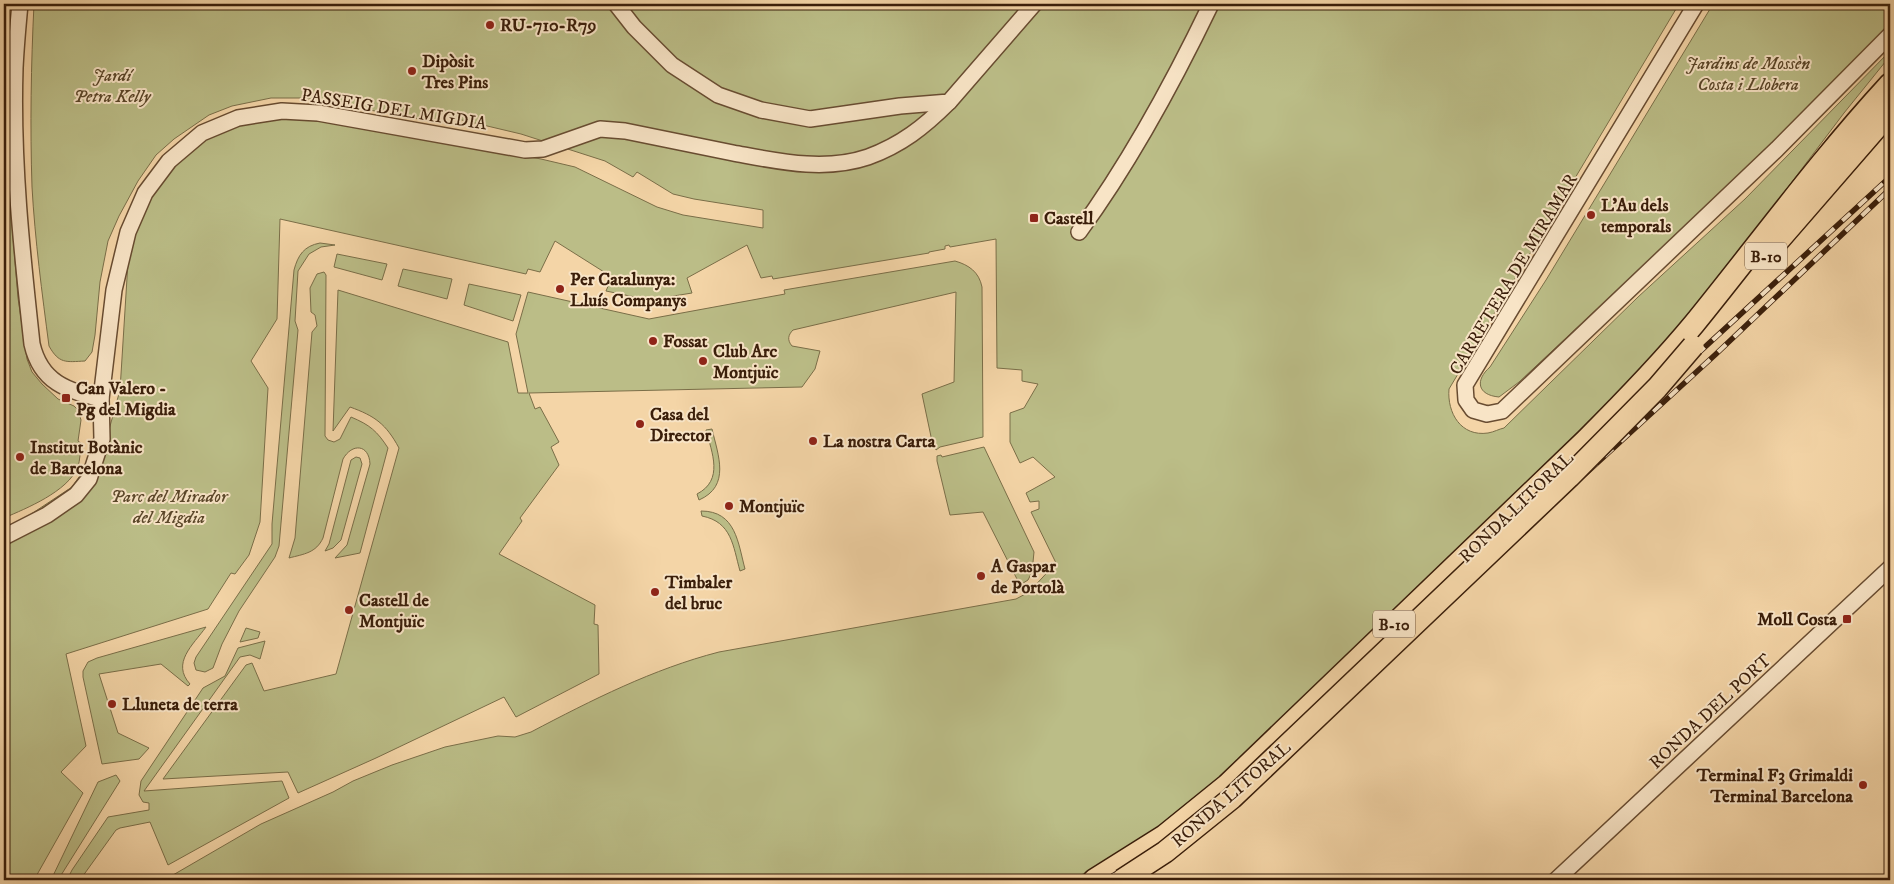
<svg xmlns="http://www.w3.org/2000/svg" width="1894" height="884" viewBox="0 0 1894 884" font-family="'IM FELL DW Pica',serif">
<rect width="100%" height="100%" fill="#f4d5a7"/>
<filter id="stains"><feTurbulence type="fractalNoise" baseFrequency=".004" numOctaves="4"/><feColorMatrix values="0 0 0 0 .2 0 0 0 0 .09 0 0 0 0 .02 0 0 0 .5 -.17"/></filter>
<radialGradient id="worn" r=".72"><stop offset=".6" stop-color="#630" stop-opacity="0"/><stop offset="1" stop-color="#630" stop-opacity=".3"/></radialGradient>
<g fill="#bbbd87" stroke="#7a6e48">
<path d="M4 4H9L7 163 18 298 27 359 32 372 42 384 58 399 74 406 78 410 81 420 78 441 82 444C80 451 80 460 78 467 67 492 27 508 4 518Z"/>
<path d="M34 4H1679L1449 389C1447 413 1461 437 1488 433 1494 432 1499 429 1504 428L1638 297 1745 199 1890 51V56L1844 113 1699 305 1632 380 1562 452 1223 777 1158 829 1127 850 1072 880H158L173 875 261 824 333 792 353 781 392 765 445 747 498 736 515 737 531 732C592 700 653 669 719 652L1016 599 1029 592 1056 563 1031 512 1039 509V501L1030 502 1026 493 1055 477 1033 457 1020 463 1010 442V413L1024 408 1038 384 1022 381V370L997 368 996 239 950 247 949 245 945 246V249L929 252V253L773 279 772 276 761 278 747 245 687 278 692 293 649 300 606 291 612 277 555 241 540 272 528 269 526 274 280 219 277 319 251 361 268 388 260 522 249 555 235 574 231 573 208 609 66 654 86 746 61 772 83 793 34 880H4V532L72 487 107 437 120 390 129 246 149 197 185 153 209 137 234 125 281 115 323 119 541 159 575 167 657 207 683 215 763 228V210L694 199 673 194 637 172 633 177 605 161 521 134 445 116 435 122 304 98H271L232 106 209 115 174 139 156 155 138 181 119 216 108 241 100 282 95 335 92 352 85 361C66 362 59 364 49 346 42 293 35 240 32 187 30 126 31 65 34 4Z"/>
<path d="M1713 4H1890V25L1737 178 1519 382 1499 397C1477 395 1475 380 1490 367L1546 280Z"/>
<path d="M320 243 335 245 321 247 309 254 298 271 295 321 298 330 279 546 275 557 239 611 222 644 213 668 205 672 196 670 194 663 196 657 272 544V524L294 270C298 255 304 246 320 243Z"/>
<polygon points="337,254 387,264 382,280 334,267"/>
<path d="M955 261C969 265 979 272 982 287L983 437 940 447 936 450 935 446H933L922 394 954 382 956 292 793 330C788 335 787 340 792 346L820 351 815 369 802 387 529 393 535 409 540 407 559 442 551 447 559 465 520 518 522 521 499 554 595 605 594 624 598 625 599 674 516 717 504 697 376 758 298 793 288 772 163 779 246 665 252 663 264 691 336 674 399 448C386 424 375 416 350 407L333 431 338 290 508 342 518 393H528L516 334 528 292 649 319 785 294 784 290Z"/>
<polygon points="403,269 452,279 447,299 398,286"/>
<path d="M324 272 326 275 325 436 328 440 334 442 340 439 351 417C370 425 377 431 388 448L360 553 335 558 347 545 370 464C369 444 352 443 343 459L323 538C316 553 304 554 289 558L295 538 312 332 317 326 315 315 311 312 310 288 317 274Z"/>
<polygon points="469,284 521,295 513,321 464,305"/>
<path d="M712 429C718 455 731 486 699 500L697 494C724 480 712 453 706 430Z"/>
<polygon points="984,447 1034,552 1032,572 1028,580 1020,585 983,512 950,515 937,461 937,456 941,455 942,457"/>
<polygon points="356,457 360,458 362,464 341,540 333,548 325,551 329,544 351,460"/>
<path d="M701 511C736 511 738 543 745 569L740 571C733 546 732 522 702 516Z"/>
<path d="M206 627C193 645 171 663 190 684L188 686 161 664 99 674 118 733 149 748 139 759 102 764 83 677V671L88 662 97 658Z"/>
<polygon points="246,628 260,632 258,638 240,642"/>
<polygon points="265,641 260,659 250,655 240,657 144,791 282,781 289,798 168,865 150,822 120,828 116,830 80,880 67,880 72,870 108,817 149,810 149,803 143,802 139,795 141,781 203,688 225,676 238,648"/>
<polygon points="116,775 120,781 58,880 51,880 98,782"/>
</g>
<g fill="none" stroke-linecap="round" stroke-linejoin="round">
<defs>
<g id="minor">
<path d="M20 4C18 25 16 47 15 68 12 161 22 253 32 344 41 383 67 390 101 399"/>
<polyline points="616,4 634,27 672,65 718,95 761,110 810,119 900,106 949,102 1034,4"/>
<polyline points="1696,4 1465,385 1466,400 1473,410 1487,414 1502,411 1777,149 1890,35"/>
<path d="M1079 232C1131 161 1173 83 1211 4"/>
<path d="M4 537 47 515 76 495 89 479 102 439 101 399 114 290 128 232 145 193 169 161 202 133 238 118 282 111 318 113 525 150 543 149 600 129 625 131C661 138 697 146 733 153 777 161 824 172 868 157 901 145 924 127 949 102"/>
<polyline points="1556,880 1890,568"/>
</g>
<g id="highway">
<polyline points="1779,240 1890,112"/>
<path d="M1094 880 1164 836 1227 785 1586 440C1623 403 1660 365 1694 324 1759 244 1820 160 1890 84"/>
</g>
</defs>
<use href="#minor" stroke="#684c31" stroke-width="18"/>
<use href="#highway" stroke="#3a1e0a" stroke-width="24"/>
<use href="#minor" stroke="#f8e4c6" stroke-width="15"/>
<use href="#highway" stroke="#f4d5a7" stroke-width="21"/>
<defs>
<g id="rail">
<polyline points="1106,880 1194,825 1356,674 1458,574 1890,177"/>
<polyline points="1129,880 1197,835 1297,745 1548,508 1716,354 1890,189"/>
</g>
</defs>
<use href="#rail" stroke="#3a1e0a" stroke-width="5.5"/>
<use href="#rail" stroke="#f8e4c6" stroke-width="4" stroke-dasharray="11" stroke-linecap="butt"/>
<defs>
<polyline id="highway-bridge" points="1122,880 1165,852 1232,798 1569,477 1657,388 1693,346"/>
</defs>
<use href="#highway-bridge" stroke="#3a1e0a" stroke-width="24" stroke-linecap="butt"/>
<use href="#highway-bridge" stroke="#f4d5a7" stroke-width="21"/>
</g>
<g fill="#8f2418" stroke="#f8e4c6" stroke-width="2">
<circle cx="490" cy="25" r="5"/>
<circle cx="412" cy="71" r="5"/>
<circle cx="1591" cy="215" r="5"/>
<rect x="1029" y="213" width="10" height="10" rx="2.5"/>
<circle cx="560" cy="289" r="5"/>
<circle cx="653" cy="341" r="5"/>
<circle cx="703" cy="361" r="5"/>
<rect x="61" y="393" width="10" height="10" rx="2.5"/>
<circle cx="640" cy="424" r="5"/>
<circle cx="813" cy="441" r="5"/>
<circle cx="20" cy="457" r="5"/>
<circle cx="729" cy="506" r="5"/>
<circle cx="981" cy="576" r="5"/>
<circle cx="655" cy="592" r="5"/>
<circle cx="349" cy="610" r="5"/>
<rect x="1842" y="614" width="10" height="10" rx="2.5"/>
<circle cx="112" cy="704" r="5"/>
<circle cx="1863" cy="785" r="5"/>
</g>
<g text-anchor="middle" stroke-width="4" stroke-linejoin="round" paint-order="stroke">
<g fill="#f8e4c6" stroke="#735942" stroke-width="1">
<rect x="1745" y="242.5" width="42" height="27" rx="4"/>
<rect x="1373" y="610.5" width="42" height="27" rx="4"/>
</g>
<g font-size="16" font-weight="bold" fill="#3a1e0a">
<text x="1766" y="262">B-10</text>
<text x="1394" y="630">B-10</text>
</g>
<g font-size="18" font-weight="bold" fill="#3a1e0a" stroke="#f8e4c6" text-anchor="start">
<text x="500" y="31">RU-710-R79</text>
<text x="422" y="67">Dipòsit<tspan x="422" dy="21">Tres Pins</tspan></text>
<text x="1601" y="211">L'Au dels<tspan x="1601" dy="21">temporals</tspan></text>
<text x="1044" y="224">Castell</text>
<text x="570" y="285">Per Catalunya:<tspan x="570" dy="21">Lluís Companys</tspan></text>
<text x="663" y="347">Fossat</text>
<text x="713" y="357">Club Arc<tspan x="713" dy="21">Montjuïc</tspan></text>
<text x="76" y="394">Can Valero -<tspan x="76" dy="21">Pg del Migdia</tspan></text>
<text x="650" y="420">Casa del<tspan x="650" dy="21">Director</tspan></text>
<text x="823" y="447">La nostra Carta</text>
<text x="30" y="453">Institut Botànic<tspan x="30" dy="21">de Barcelona</tspan></text>
<text x="739" y="512">Montjuïc</text>
<text x="991" y="572">A Gaspar<tspan x="991" dy="21">de Portolà</tspan></text>
<text x="665" y="588">Timbaler<tspan x="665" dy="21">del bruc</tspan></text>
<text x="359" y="606">Castell de<tspan x="359" dy="21">Montjuïc</tspan></text>
<text x="1837" y="625" text-anchor="end">Moll Costa</text>
<text x="122" y="710">Lluneta de terra</text>
<text x="1853" y="781" text-anchor="end">Terminal F3 Grimaldi<tspan x="1853" dy="21">Terminal Barcelona</tspan></text>
</g>
<g font-size="18" font-style="italic" fill="#5a4629" stroke="#f8e4c6">
<text x="1748" y="69">Jardins de Mossèn<tspan x="1748" dy="21">Costa i Llobera</tspan></text>
<text x="112" y="81">Jardí<tspan x="112" dy="21">Petra Kelly</tspan></text>
<text x="169" y="502">Parc del Mirador<tspan x="169" dy="21">del Migdia</tspan></text>
</g>
<g font-size="18" fill="#3a1e0a" stroke="#f8e4c6">
<text transform="translate(394 109) rotate(9)" y="6">PASSEIG DEL MIGDIA</text>
<text transform="translate(1513 274) rotate(-59)" y="6">CARRETERA DE MIRAMAR</text>
<text transform="translate(1516 507) rotate(-44)" y="6">RONDA LITORAL</text>
<text transform="translate(1710 711) rotate(-43)" y="6">RONDA DEL PORT</text>
<text transform="translate(1231 794) rotate(-41)" y="6">RONDA LITORAL</text>
</g>
</g>
<rect width="1894" height="884" fill="none" stroke="#f4d5a7" stroke-width="20"/>
<rect x="5" y="5" width="1884" height="874" fill="none" stroke="#3a1e0a" stroke-width="2.5"/>
<rect x="10" y="10" width="1874" height="864" fill="none" stroke="#3a1e0a"/>
<rect width="100%" height="100%" filter="url(#stains)"/>
<rect width="100%" height="100%" fill="url(#worn)"/>
</svg>
